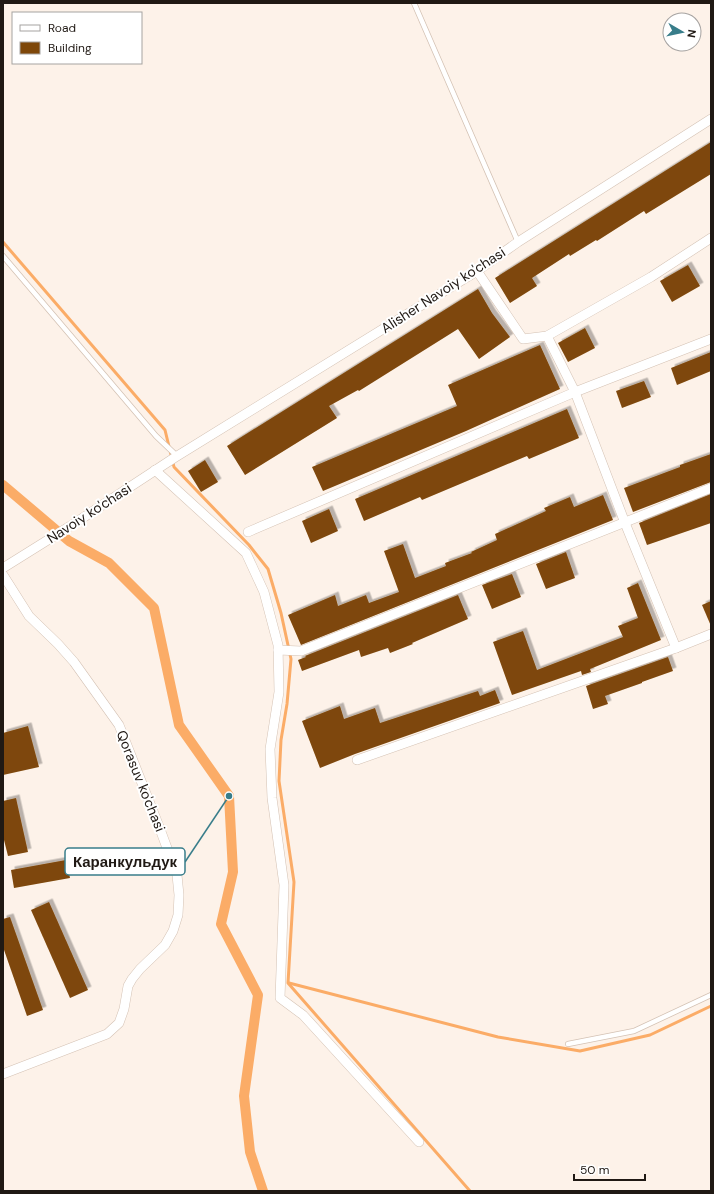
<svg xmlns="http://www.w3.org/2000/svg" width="714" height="1194" viewBox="0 0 714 1194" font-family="'DM Sans',sans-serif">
<defs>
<filter id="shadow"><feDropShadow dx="3.5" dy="-3.5" stdDeviation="0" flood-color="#0004"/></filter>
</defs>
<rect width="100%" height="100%" fill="#fdf2e9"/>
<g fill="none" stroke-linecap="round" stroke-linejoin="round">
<g stroke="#fbac67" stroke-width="3">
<polyline points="3,242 165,430 174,467 249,545 268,569 281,613 291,659 287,704 281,740 279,781 294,882 288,983 470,1191"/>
<polyline points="289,983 498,1037 580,1051 650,1035 711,1006"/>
</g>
<polyline stroke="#fbac67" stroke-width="10" points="3,485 69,541 109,563 154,608 179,725 229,796 233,872 221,924 258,995 244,1096 250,1152 263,1191"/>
</g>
<g fill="#7e4709" filter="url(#shadow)">
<polygon points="711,142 711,174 646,214 644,211 597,241 596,240 570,256 569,254 532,278 537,286 510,303 495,278"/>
<polygon points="688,265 700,286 672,302 660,281"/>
<polygon points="478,289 492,313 510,337 479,359 458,329 359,391 358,390 329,406 337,418 245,475 227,446"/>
<polygon points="585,328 595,348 568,362 558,343"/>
<polygon points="540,345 560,389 466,431 323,491 312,467 457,406 448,385"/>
<polygon points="711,352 711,371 677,385 671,368"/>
<polygon points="644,381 651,397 622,408 616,391"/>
<polygon points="567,409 579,438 529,459 527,456 422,500 420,497 364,521 355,499"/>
<polygon points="711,454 711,482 633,512 624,488 680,467 680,465"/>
<polygon points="205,460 218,482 201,492 188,471"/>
<polygon points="711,494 711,523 647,545 639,523"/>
<polygon points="603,495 613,520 301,645 288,615 335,595 338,606 366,595 369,603 399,592 384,551 403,544 415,578 446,566 445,563 472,553 471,552 497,540 495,534 546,511 544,508 570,497 574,507"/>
<polygon points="329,509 338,531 311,543 302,521"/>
<polygon points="566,552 575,578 546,589 536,564"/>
<polygon points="512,574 521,597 492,609 482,585"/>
<polygon points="638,583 661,640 590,669 591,672 582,675 581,671 512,695 493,642 523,631 537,670 623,637 618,626 638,618 627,588"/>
<polygon points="458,595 468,619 412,643 413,644 390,653 388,648 361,657 359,650 302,671 298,660 306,657 305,656"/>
<polygon points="711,601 711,626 702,605"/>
<polygon points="668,657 673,671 642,682 642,683 605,696 608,704 593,709 586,686"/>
<polygon points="495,690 500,703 355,754 320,768 302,721 340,706 344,719 375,708 380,723 478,691 480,696"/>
<polygon points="28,726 39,767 3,775 3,733"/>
<polygon points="16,798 28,852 8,856 3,836 3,801"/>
<polygon points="66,860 70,878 14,888 11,870"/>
<polygon points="49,902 88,990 70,998 31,910"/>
<polygon points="10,917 43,1010 27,1016 3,947 3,919"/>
</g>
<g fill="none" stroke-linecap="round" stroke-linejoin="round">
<defs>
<g id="service">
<polyline points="414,3 518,242"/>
<polyline points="3,256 156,436 177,456"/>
<polyline points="568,1044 634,1031 711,995"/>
</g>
<g id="minor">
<polyline points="477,271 523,339 547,336 651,277 711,238"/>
<polyline points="547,336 575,392 625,523 676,648"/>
<polyline points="155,470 246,553 264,592 278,645 279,692 270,749 272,798 284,885 280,998 303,1015 419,1142"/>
<polyline points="248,532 575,392 711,339"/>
<polyline points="3,568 75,523 174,458 477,271 518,242 711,119"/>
<polyline points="3,575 29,616 58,644 74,662 119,725 160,829 177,875 179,895 178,915 173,931 165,945 140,969 132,979 128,986 124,1009 119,1023 107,1034 3,1074"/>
<polyline points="278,650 301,651 711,488"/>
<polyline points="357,760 676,648 711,634"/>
</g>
</defs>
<use href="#service" stroke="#d4c2b4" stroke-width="6"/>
<use href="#minor" stroke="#d4c2b4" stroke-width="10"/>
<use href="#service" stroke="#fff" stroke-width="4.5"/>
<use href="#minor" stroke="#fff" stroke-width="9"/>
</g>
<g text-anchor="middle" stroke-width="4" stroke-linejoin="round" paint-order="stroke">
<g font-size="14" fill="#201914" stroke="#fff">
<text transform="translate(443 290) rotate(-33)" y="5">Alisher Navoiy ko'chasi</text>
<text transform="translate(89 513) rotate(-33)" y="5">Navoiy ko'chasi</text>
<text transform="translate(141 781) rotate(68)" y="5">Qorasuv ko'chasi</text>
</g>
</g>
<path fill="none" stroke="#387d8a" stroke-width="1.5" d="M229 796L185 862"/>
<circle fill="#387d8a" stroke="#fff" stroke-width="1.5" cx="229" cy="796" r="4"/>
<rect fill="#fff" stroke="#387d8a" stroke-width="1.5" x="65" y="848" width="120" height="27" rx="4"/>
<g font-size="15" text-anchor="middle" font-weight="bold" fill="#201914">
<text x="125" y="867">Каранкульдук</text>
</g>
<rect width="714" height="1194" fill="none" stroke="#201914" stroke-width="8"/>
<rect x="12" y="12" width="130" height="52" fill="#ffffff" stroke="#a6a3a1"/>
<rect x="20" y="25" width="20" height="6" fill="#ffffff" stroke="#a6a3a1"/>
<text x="48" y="32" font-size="12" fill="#201914">Road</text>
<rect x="20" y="42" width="20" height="12" fill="#7e4709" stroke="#a6a3a1"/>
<text x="48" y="52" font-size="12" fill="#201914">Building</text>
<g transform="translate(682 32) rotate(99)"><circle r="19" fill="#ffffff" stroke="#a6a3a1"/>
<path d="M0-3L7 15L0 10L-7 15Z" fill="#387d8a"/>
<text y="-6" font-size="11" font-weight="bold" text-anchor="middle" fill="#201914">N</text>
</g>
<path d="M574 1174v6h71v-6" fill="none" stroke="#201914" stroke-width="2"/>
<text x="580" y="1174" font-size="12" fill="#201914" stroke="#ffffff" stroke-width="3" paint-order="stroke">50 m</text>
</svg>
